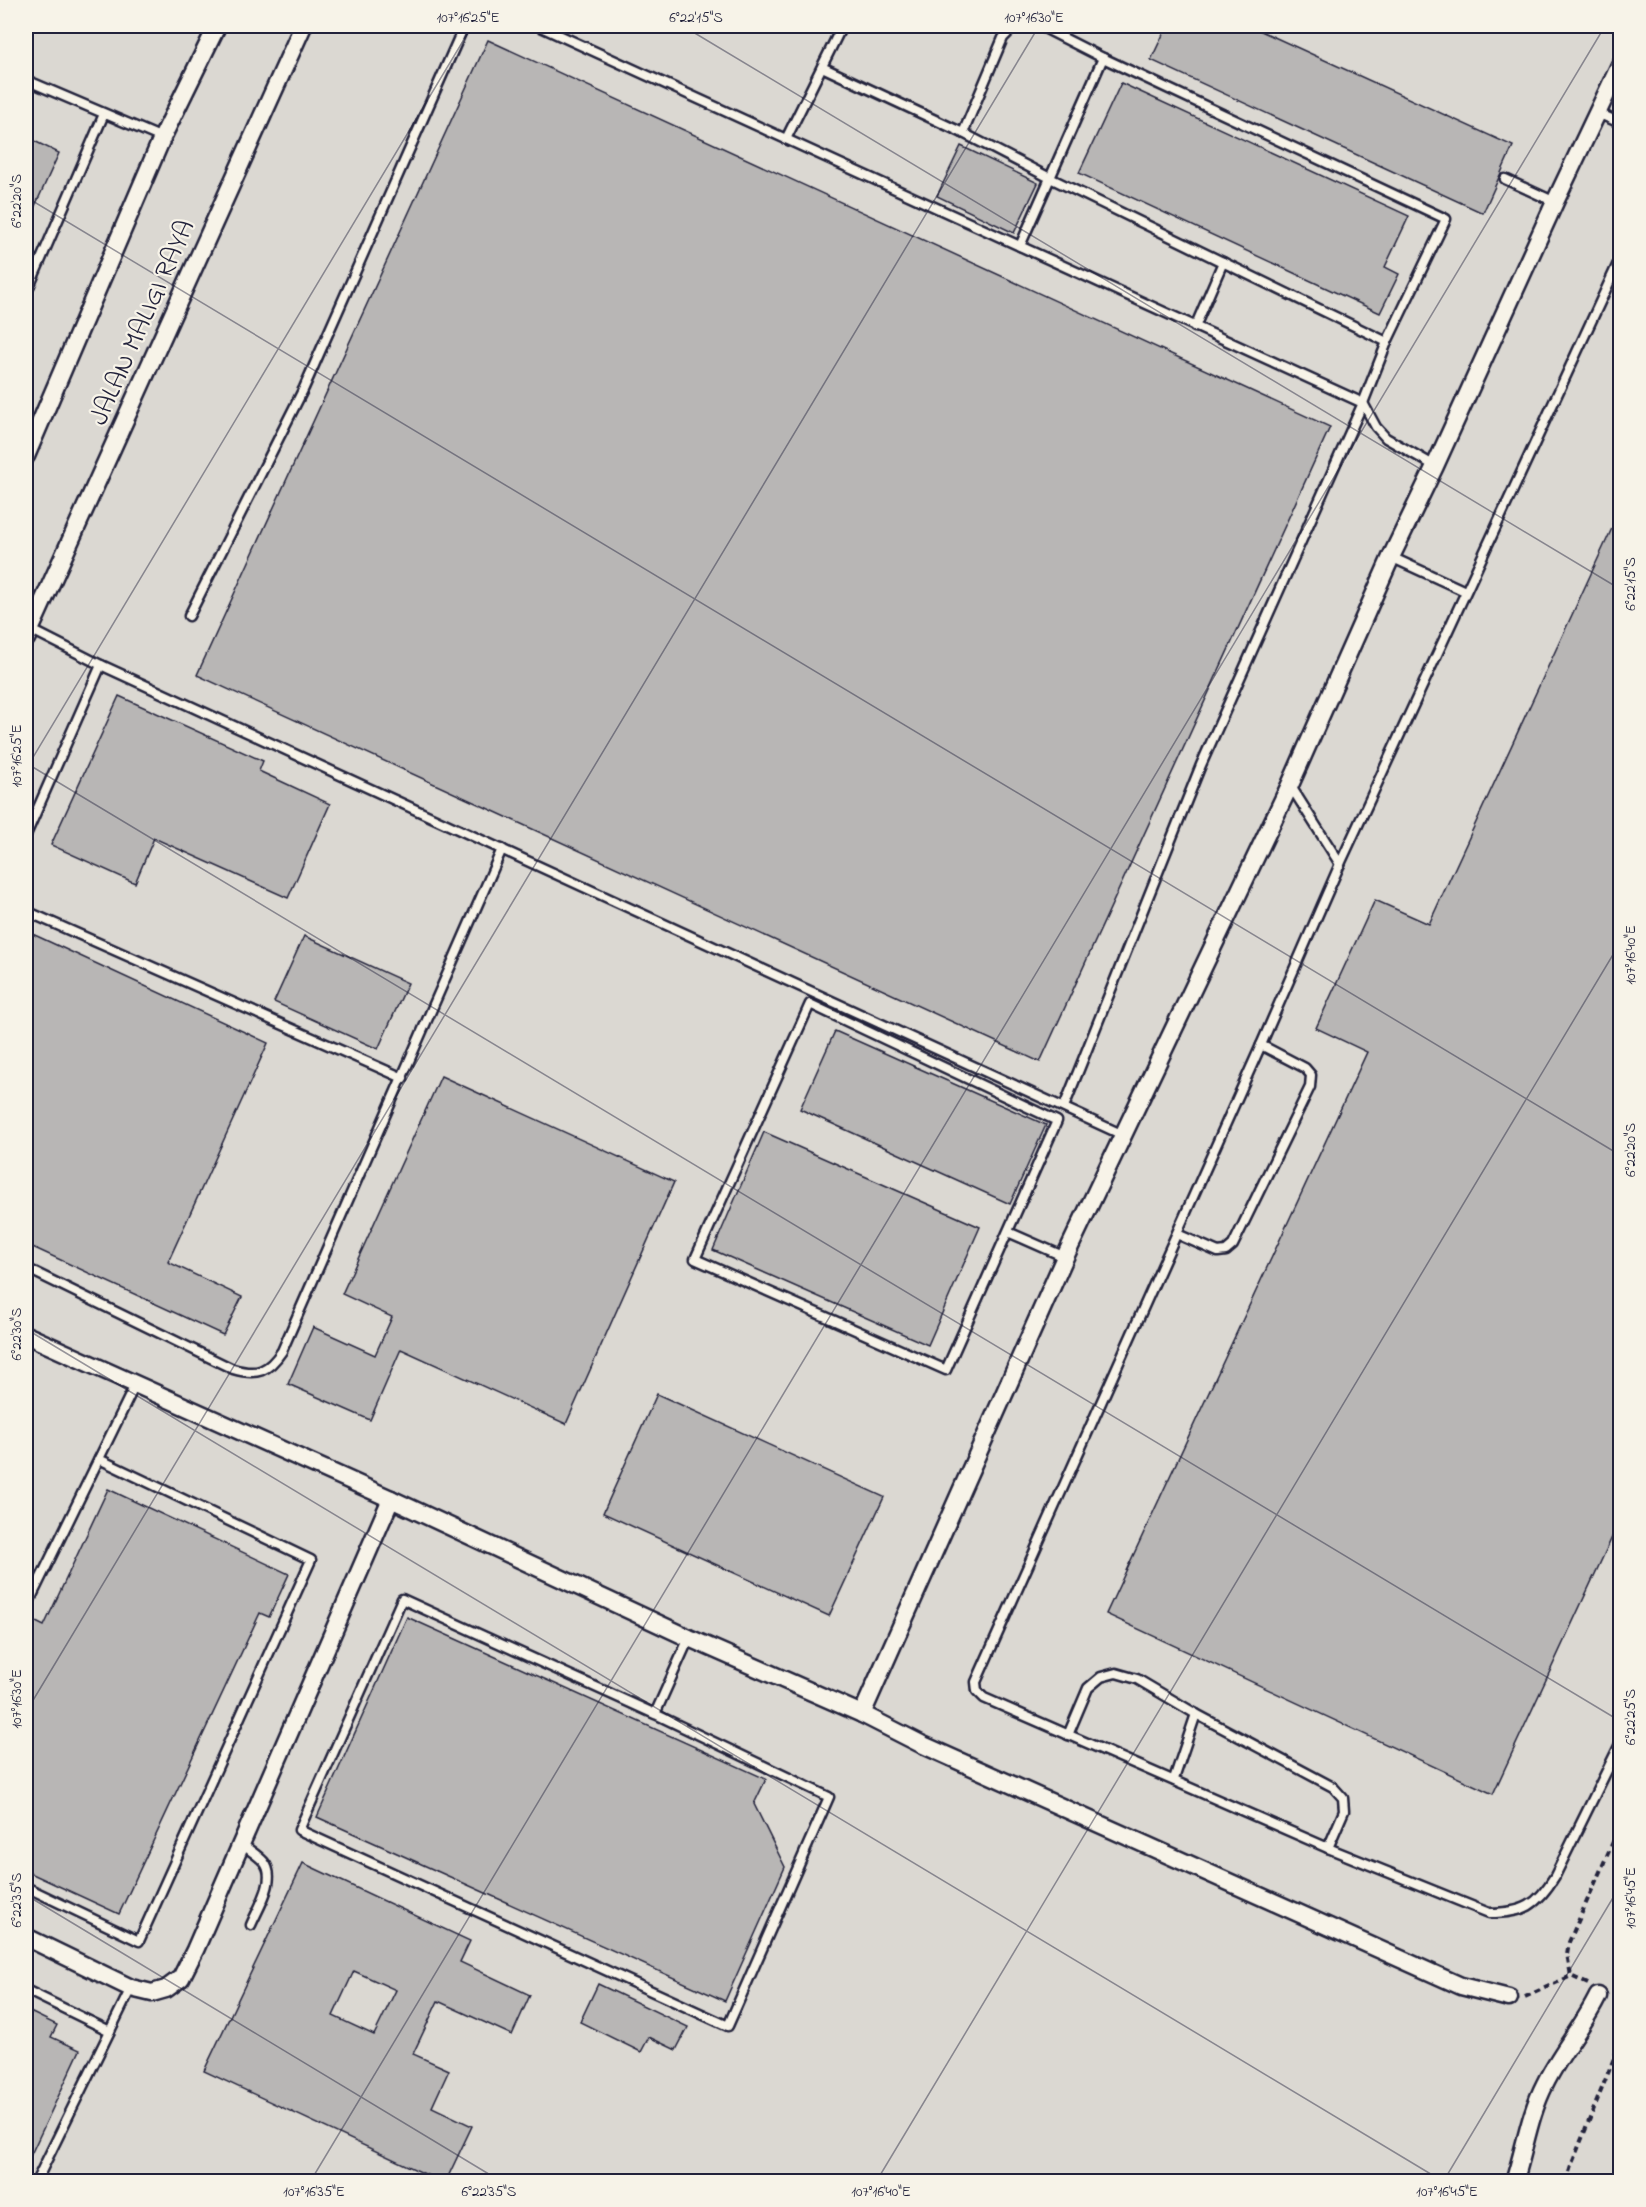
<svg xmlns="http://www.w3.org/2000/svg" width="1646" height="2207" viewBox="0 0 1646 2207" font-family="'Indie Flower',sans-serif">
<rect width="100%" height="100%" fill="#eae6de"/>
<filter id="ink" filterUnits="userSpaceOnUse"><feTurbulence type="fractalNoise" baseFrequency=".0167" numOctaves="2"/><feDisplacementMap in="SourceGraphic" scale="12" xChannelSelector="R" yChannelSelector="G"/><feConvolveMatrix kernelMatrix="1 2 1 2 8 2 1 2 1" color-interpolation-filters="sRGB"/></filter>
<g filter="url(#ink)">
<polygon fill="#dbd8d2" points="26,26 1620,26 1620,2181 26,2182"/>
<g fill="#b8b6b5" stroke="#22223b" stroke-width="1.5" fill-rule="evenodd">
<polygon points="1167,26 1250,26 1513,146 1483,213 1151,60"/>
<polygon points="488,40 1330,427 1040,1062 197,675"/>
<polygon points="1121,83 1409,216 1385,267 1399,274 1380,313 1079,173"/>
<polygon points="26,137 59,153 26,226"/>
<polygon points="961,146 1038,183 1014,233 937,196"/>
<polygon points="1620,511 1620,1520 1493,1794 1106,1614 1367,1052 1316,1028 1375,900 1429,924"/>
<polygon points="119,696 263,761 259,771 330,804 288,898 154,838 135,883 51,845"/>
<polygon points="26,931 268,1043 168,1262 242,1297 223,1335 26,1244"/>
<polygon points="304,936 408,983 378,1049 274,1002"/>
<polygon points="835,1031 1046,1125 1010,1204 800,1109"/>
<polygon points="441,1076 674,1182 566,1424 401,1349 370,1420 288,1384 313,1327 375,1355 392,1317 342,1294"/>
<polygon points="764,1132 980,1227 928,1345 713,1250"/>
<polygon points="657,1394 884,1497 829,1616 603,1513"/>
<polygon points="108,1489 289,1574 269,1617 260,1613 119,1914 26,1871 26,1617 44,1626"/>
<polygon points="407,1617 766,1779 754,1804 785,1867 725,2001 317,1817"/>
<path d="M303 1863 470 1941 460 1962 530 1995 512 2035 438 2001 413 2054 449 2070 432 2107 472 2126 446 2181H440L204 2071ZM354 1971 396 1990 374 2035 333 2016Z"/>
<polygon points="598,1984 688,2027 676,2050 649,2037 641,2052 580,2022"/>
<polygon points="26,2010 57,2025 51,2037 80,2050 26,2165"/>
</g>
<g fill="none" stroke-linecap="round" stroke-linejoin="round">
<defs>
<g id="service">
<polyline points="539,26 1363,403 1376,427 1386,438 1435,466"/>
<polyline points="1040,26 1103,58 1446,219 1387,342 1363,403 1201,765 1064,1107"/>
<polyline points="822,67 963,133 1050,178 1387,342"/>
<polyline points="26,80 162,138"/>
<polyline points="1598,113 1620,123"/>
<polyline points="963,133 1003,38 1015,26"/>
<polyline points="786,139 842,26"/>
<polyline points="1505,179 1555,202"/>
<polyline points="1020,246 1103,58"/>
<path d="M1620 259 1340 864 1261 1045 976 1682 977 1691 984 1698 1328 1848 1489 1913C1524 1913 1537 1906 1555 1876L1620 1744"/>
<polyline points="26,294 104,114"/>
<polyline points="1195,327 1223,262"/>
<polyline points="1391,557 1465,591"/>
<polyline points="189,616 304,388 464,26"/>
<polyline points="30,629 101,665 1123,1135"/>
<polyline points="1290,785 1340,864"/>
<polyline points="26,835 101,665"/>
<polyline points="26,911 403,1078"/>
<polygon points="810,1004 1057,1121 946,1370 695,1259"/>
<polyline points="1008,1232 1065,1257"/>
<polyline points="1177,1234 1218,1252 1226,1251 1233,1245 1310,1087 1311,1075 1305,1068 1261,1045"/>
<path d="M26 1268 233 1369C257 1376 268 1372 282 1351L502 849"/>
<polyline points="26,1600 29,1602 135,1385"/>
<polyline points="655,1714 829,1797 728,2026 299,1830 402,1599 655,1714 689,1638"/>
<polyline points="1068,1735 1088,1688 1101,1677 1116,1673 1137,1679 1196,1714 1333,1787 1343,1798 1344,1811 1328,1848"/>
<polyline points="1174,1779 1196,1714"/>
<path d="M242 1844C249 1850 258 1855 264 1862 278 1879 258 1908 251 1925"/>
<polyline points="26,1887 139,1941 311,1560 99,1459"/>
<polyline points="26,1990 110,2031"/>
<polyline points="36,2182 131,1988"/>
</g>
<g id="minor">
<polyline points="26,456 162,138 217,26"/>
<polyline points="26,639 303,26"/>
<polyline points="26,1335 391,1499 689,1638 862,1714 1065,1257 1290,785 1391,557 1435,466 1555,202 1620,65"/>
<polyline points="862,1714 921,1744 1461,1986 1509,1998"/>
<polyline points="26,1937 131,1988 152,1993 166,1989 181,1978 195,1950 391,1499"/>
<path d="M1514 2182C1525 2149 1529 2115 1545 2084 1560 2053 1583 2027 1598 1996"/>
</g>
</defs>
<use href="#service" stroke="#22223b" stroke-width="13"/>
<use href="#minor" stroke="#22223b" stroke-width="21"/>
<g stroke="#22223b" stroke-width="4" stroke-dasharray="6 4.5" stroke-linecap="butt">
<polyline points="1588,1984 1571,1976 1567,1954 1569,1942 1620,1826"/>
<polyline points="1525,1997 1571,1976"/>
<polyline points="1566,2182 1571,2166 1620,2043"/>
</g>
<use href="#service" stroke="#f7f3e8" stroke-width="8"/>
<use href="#minor" stroke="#f7f3e8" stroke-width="16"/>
</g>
</g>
<path fill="none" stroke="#22223b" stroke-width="1.5" stroke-opacity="0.45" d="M683 26 1620 589M26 197 1620 1155M26 763 1620 1721M26 769 472 26M26 1329 1444 2182M26 1712 1039 26M26 1895 502 2182M310 2182 1605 26M876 2182 1620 943M1443 2182 1620 1886"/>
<g text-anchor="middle" stroke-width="4.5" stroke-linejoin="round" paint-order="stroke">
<g font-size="27" fill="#22223b" stroke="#f7f3e8">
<text transform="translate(141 322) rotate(-66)" y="9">JALAN MALIGI RAYA</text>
</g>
</g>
<rect width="1646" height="2207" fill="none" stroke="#f7f3e8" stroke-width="66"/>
<rect x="33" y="33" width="1580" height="2141" fill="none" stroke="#22223b" stroke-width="2"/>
<g font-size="15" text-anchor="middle" fill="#22223b">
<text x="468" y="22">107°16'25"E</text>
<text x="696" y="22">6°22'15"S</text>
<text x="1034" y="22">107°16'30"E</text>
<text transform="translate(16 201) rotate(-90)" y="5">6°22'20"S</text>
<text transform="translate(1630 584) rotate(-90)" y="5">6°22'15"S</text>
<text transform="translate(16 756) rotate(-90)" y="5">107°16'25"E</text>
<text transform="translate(1630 955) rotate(-90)" y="5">107°16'40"E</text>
<text transform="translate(1630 1150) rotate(-90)" y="5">6°22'20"S</text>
<text transform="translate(16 1334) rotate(-90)" y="5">6°22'30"S</text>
<text transform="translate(16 1699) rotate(-90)" y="5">107°16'30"E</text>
<text transform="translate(1630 1717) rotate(-90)" y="5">6°22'25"S</text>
<text transform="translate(1630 1898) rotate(-90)" y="5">107°16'45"E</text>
<text transform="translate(16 1900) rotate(-90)" y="5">6°22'35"S</text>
<text x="314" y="2196">107°16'35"E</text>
<text x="489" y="2196">6°22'35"S</text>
<text x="881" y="2196">107°16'40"E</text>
<text x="1447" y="2196">107°16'45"E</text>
</g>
</svg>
